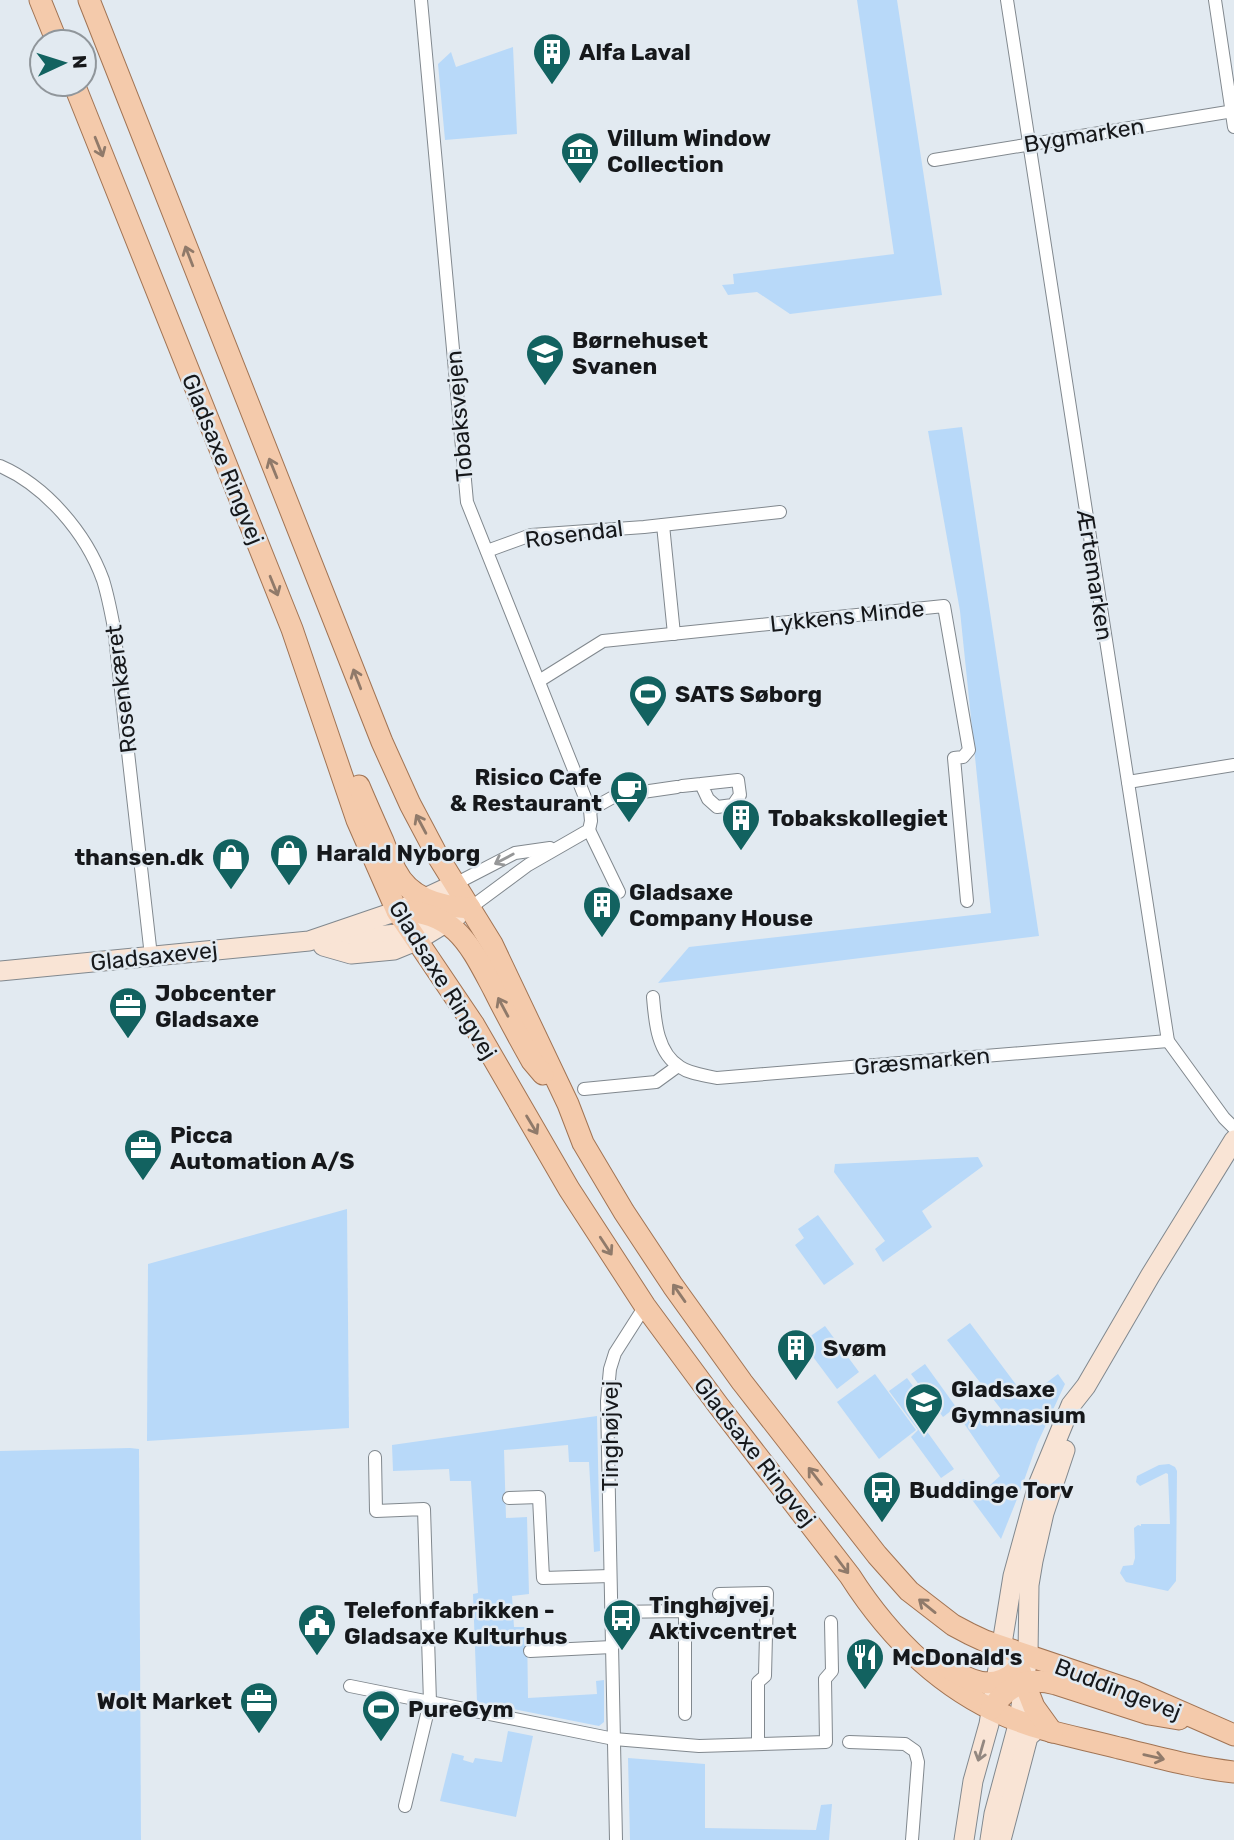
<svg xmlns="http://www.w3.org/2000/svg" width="1234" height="1840" viewBox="0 0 1234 1840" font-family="Rubik,sans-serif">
<rect width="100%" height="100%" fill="#e2eaf1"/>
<g fill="#b8d9f9">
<polygon points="857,0 897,0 942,295 790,314 757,292 728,295 722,285 734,284 733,274 894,254"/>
<polygon points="513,47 517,134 445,140 438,64 451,52 456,67"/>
<polygon points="962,427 1039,936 658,983 689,947 991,913 960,611 928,431"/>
<polygon points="978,1157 983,1166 922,1211 932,1227 883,1262 875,1249 885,1241 834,1172 835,1164"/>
<polygon points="347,1209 349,1428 147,1441 148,1264"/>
<polygon points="818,1215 854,1264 824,1285 795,1245 804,1238 798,1229"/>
<polygon points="970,1323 1026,1398 1058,1374 1065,1384 1037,1444 1021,1489 1001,1539 959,1482 964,1479 979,1495 1000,1476 963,1422 975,1412 987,1427 1004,1413 947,1340"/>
<polygon points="825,1326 859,1372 837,1389 802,1342"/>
<polygon points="925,1364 956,1407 943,1417 911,1374"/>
<polygon points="875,1374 916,1430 879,1459 837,1402"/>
<polygon points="907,1378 936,1417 923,1426 954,1469 941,1478 911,1437 918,1430 889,1391"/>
<polygon points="597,1416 600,1551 594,1552 589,1462 569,1462 568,1445 504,1450 506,1518 527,1517 529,1594 512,1596 514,1627 527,1627 528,1698 597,1694 596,1681 604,1680 604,1722 599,1726 477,1702 473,1594 478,1593 471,1481 450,1481 449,1469 393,1471 392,1445"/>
<polygon points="130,1448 139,1449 141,1840 0,1840 0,1451"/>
<polygon points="1169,1464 1175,1467 1177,1471 1176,1581 1168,1591 1126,1582 1120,1573 1123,1566 1133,1565 1135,1558 1134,1528 1138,1525 1141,1526 1141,1524 1170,1524 1168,1474 1166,1473 1140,1486 1136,1482 1137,1476 1159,1465"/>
<polygon points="508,1731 533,1736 516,1817 440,1801 452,1753 464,1756 463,1760 473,1763 475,1758 502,1762"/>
<polygon points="628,1758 705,1764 705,1828 816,1830 821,1805 832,1804 829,1840 630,1840"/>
</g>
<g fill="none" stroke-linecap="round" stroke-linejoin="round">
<defs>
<g id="street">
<polyline points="421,0 467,502 590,810 591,821 589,830 528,865 470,908"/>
<polyline points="1007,0 1168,1041 1224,1118 1234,1128"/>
<polyline points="1215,0 1234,127"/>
<polyline points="934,160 1234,111"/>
<path d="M0 466C46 486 86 533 103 580 108 596 111 612 114 628L151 956"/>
<polyline points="663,525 674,634"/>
<polyline points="487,551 531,535 644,527 780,512"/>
<polyline points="539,681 603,641 944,606 969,750 963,757 954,758 967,901"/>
<polyline points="1128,782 1234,765"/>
<polyline points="682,786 701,784 708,799 717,807 733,805 740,795 738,780 701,784"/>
<polyline points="590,810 615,796 677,787"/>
<polyline points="589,830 619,892"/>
<polyline points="455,884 515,853 550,848"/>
<path d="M653 997C655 1021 657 1053 680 1067 690 1074 704 1075 717 1078L1168 1041"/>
<polyline points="584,1089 656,1082 678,1066"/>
<polyline points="375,1457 376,1511 424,1509 430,1702 405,1806"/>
<polyline points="509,1498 539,1497 543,1578 610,1576"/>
<polyline points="719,1594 767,1593 765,1676 758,1682 758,1744"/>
<polyline points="611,1612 685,1611 685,1714"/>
<polyline points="530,1651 612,1647"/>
<polyline points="350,1686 614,1739 699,1746 826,1742 825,1679 832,1671 831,1622"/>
<polyline points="849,1742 905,1744 915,1751 918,1762 912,1840"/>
<polyline points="616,1840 607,1401 610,1369 615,1353 645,1306"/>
</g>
<g id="secondary">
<polyline points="334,940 397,934 419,921"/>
<polyline points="323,946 351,954 394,950 416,941 457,916"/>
<polyline points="0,971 309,941 397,911 455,884"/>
<polyline points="964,1840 973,1781 989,1724 1013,1576 1038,1485 1071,1405 1086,1386 1150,1276 1234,1140"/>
<polyline points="990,1840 994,1814 1019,1721 1028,1655 1029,1585 1033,1561 1044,1513 1065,1450"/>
<polyline points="1001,1840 1028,1737 1038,1728"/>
</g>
<g id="primary">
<polyline points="40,0 57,42"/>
<polyline points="89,0 382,742 410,804 437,855 492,944 568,1104 583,1143 624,1212 673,1286 742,1382 877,1555 909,1591 953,1625 970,1634 985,1641 1136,1692 1234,1735"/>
<path d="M74 84 292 629 357 820 397 911 474 1025 569 1189 645 1306 718 1405 850 1576C889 1637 939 1687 1006 1716 1042 1732 1082 1738 1119 1748 1157 1757 1195 1768 1234 1772"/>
<path d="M359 786C367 805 375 823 383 841 387 851 391 862 396 871 410 899 441 907 470 908"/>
<path d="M397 911C455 909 471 947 494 990 506 1014 519 1038 532 1061L543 1074"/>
<path d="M945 1666C969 1681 993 1693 1017 1670"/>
<polyline points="1020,1671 1034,1707 1052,1732"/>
<path d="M991 1709C1009 1685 1026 1676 1056 1684L1149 1714 1179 1719"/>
</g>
</defs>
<use href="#street" stroke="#81888e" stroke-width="14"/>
<use href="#secondary" stroke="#81888e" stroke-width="21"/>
<use href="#primary" stroke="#a17454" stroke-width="23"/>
<use href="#street" stroke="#fff" stroke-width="12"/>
<use href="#secondary" stroke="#f9e4d5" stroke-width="19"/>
<use href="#primary" stroke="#f4caab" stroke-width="21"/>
</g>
<defs><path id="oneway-shaft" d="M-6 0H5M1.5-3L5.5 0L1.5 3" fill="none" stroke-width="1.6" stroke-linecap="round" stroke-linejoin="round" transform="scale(1.75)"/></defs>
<g stroke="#907a6a">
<use href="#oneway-shaft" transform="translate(99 147) rotate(68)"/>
<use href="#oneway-shaft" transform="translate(189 256) rotate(-111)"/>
<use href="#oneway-shaft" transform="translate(273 468) rotate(-112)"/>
<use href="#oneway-shaft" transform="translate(274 586) rotate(68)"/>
<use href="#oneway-shaft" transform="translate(357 679) rotate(-111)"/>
<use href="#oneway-shaft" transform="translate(421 824) rotate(-118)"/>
<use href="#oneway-shaft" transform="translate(503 1007) rotate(-118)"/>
<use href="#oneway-shaft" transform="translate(532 1125) rotate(59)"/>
<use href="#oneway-shaft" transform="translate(606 1246) rotate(57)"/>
<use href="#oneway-shaft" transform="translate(679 1293) rotate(-125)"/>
<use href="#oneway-shaft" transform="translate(815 1476) rotate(-128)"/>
<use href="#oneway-shaft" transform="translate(842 1565) rotate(53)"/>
<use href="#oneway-shaft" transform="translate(927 1606) rotate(-141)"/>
<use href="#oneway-shaft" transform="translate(1154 1757) rotate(13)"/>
</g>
<use stroke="#969798" href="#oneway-shaft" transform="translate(504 859) rotate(152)"/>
<use stroke="#938881" href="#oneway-shaft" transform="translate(981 1751) rotate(106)"/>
<defs>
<symbol id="building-pin" viewBox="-11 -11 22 30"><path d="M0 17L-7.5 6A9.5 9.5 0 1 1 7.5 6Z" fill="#126260" stroke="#e2eaf1"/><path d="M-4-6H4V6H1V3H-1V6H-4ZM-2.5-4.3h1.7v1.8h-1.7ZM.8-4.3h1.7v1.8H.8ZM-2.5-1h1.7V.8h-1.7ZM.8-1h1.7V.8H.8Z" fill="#fff"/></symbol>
<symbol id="museum-pin" viewBox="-11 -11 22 30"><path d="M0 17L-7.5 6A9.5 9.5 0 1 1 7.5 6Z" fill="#126260" stroke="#e2eaf1"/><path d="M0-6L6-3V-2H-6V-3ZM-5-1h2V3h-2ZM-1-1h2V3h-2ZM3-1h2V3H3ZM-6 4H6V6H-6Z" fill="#fff"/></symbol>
<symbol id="school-pin" viewBox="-11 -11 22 30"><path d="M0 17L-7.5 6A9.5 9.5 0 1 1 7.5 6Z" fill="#126260" stroke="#e2eaf1"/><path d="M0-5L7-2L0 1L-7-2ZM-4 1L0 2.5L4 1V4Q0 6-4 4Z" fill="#fff"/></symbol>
<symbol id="stadium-pin" viewBox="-11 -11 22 30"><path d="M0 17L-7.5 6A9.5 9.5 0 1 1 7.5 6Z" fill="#126260" stroke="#e2eaf1"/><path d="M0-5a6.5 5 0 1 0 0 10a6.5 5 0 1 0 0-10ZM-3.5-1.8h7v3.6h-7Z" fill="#fff"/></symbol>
<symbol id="cafe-pin" viewBox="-11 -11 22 30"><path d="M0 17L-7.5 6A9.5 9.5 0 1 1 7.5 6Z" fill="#126260" stroke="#e2eaf1"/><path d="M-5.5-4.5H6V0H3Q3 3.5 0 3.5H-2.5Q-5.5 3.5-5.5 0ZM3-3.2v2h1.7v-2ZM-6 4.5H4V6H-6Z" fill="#fff"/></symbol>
<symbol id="shop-pin" viewBox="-11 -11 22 30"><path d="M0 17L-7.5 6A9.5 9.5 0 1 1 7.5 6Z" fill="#126260" stroke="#e2eaf1"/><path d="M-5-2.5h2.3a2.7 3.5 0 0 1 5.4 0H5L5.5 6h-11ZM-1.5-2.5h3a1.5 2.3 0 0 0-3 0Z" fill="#fff"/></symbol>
<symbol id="office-pin" viewBox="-11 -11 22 30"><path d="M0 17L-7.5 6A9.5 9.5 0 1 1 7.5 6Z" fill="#126260" stroke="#e2eaf1"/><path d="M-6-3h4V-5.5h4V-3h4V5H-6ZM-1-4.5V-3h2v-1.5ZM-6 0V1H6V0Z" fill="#fff"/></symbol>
<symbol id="bus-pin" viewBox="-11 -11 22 30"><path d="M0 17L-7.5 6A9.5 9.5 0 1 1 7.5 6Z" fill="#126260" stroke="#e2eaf1"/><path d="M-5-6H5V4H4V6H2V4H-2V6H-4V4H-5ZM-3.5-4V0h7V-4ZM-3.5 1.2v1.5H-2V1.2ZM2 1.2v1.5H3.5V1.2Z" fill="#fff"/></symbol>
<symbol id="civic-pin" viewBox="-11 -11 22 30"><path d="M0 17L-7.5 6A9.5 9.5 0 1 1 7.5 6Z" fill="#126260" stroke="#e2eaf1"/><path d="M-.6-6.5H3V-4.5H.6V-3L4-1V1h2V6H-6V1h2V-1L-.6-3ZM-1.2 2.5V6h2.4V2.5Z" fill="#fff"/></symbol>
<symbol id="restaurant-pin" viewBox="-11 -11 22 30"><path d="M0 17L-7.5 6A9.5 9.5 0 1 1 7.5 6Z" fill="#126260" stroke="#e2eaf1"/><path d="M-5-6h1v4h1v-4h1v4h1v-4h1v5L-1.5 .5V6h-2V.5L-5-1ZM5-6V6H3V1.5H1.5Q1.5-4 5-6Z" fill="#fff"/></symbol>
</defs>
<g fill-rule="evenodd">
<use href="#building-pin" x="530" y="30" width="44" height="60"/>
<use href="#museum-pin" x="558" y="129" width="44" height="60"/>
<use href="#school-pin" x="523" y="331" width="44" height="60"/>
<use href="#stadium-pin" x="626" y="672" width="44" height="60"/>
<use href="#cafe-pin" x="607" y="768" width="44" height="60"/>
<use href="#building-pin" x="719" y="796" width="44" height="60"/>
<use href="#shop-pin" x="267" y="831" width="44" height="60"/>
<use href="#shop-pin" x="209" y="835" width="44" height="60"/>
<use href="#building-pin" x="580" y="883" width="44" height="60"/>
<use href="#office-pin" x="106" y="984" width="44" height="60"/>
<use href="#office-pin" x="121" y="1126" width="44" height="60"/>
<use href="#building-pin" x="774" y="1326" width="44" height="60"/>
<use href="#school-pin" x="902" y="1380" width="44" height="60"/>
<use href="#bus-pin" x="860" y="1468" width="44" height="60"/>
<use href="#bus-pin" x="600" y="1596" width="44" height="60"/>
<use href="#civic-pin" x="295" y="1601" width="44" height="60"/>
<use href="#restaurant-pin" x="843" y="1635" width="44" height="60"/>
<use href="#office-pin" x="237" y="1679" width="44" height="60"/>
<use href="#stadium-pin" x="359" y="1687" width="44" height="60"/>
</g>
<g text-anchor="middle" stroke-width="5" stroke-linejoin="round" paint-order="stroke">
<g font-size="23" font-weight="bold" fill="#16181b" stroke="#e2eaf1" text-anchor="start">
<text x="579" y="60">Alfa Laval</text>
<text x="607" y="146">Villum Window<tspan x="607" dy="26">Collection</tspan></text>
<text x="572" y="348">Børnehuset<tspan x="572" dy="26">Svanen</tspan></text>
<text x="675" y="702">SATS Søborg</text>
<text x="602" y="785" text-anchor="end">Risico Cafe<tspan x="602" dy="26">&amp; Restaurant</tspan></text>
<text x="768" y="826">Tobakskollegiet</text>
<text x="316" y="861">Harald Nyborg</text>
<text x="204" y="865" text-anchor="end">thansen.dk</text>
<text x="629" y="900">Gladsaxe<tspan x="629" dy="26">Company House</tspan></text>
<text x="155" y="1001">Jobcenter<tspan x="155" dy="26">Gladsaxe</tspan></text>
<text x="170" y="1143">Picca<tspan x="170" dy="26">Automation A/S</tspan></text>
<text x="823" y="1356">Svøm</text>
<text x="951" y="1397">Gladsaxe<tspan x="951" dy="26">Gymnasium</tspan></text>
<text x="909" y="1498">Buddinge Torv</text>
<text x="649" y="1613">Tinghøjvej,<tspan x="649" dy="26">Aktivcentret</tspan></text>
<text x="344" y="1618">Telefonfabrikken -<tspan x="344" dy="26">Gladsaxe Kulturhus</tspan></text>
<text x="892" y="1665">McDonald's</text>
<text x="232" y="1709" text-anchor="end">Wolt Market</text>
<text x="408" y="1717">PureGym</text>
</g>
<g font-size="23" fill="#16181b" stroke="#e2eaf1">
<text transform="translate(1084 135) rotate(-9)" y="8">Bygmarken</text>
<text transform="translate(459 416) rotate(-95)" y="8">Tobaksvejen</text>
<text transform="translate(223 459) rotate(68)" y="8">Gladsaxe Ringvej</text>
<text transform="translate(574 534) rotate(-7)" y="8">Rosendal</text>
<text transform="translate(1095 575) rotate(81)" y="8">Ærtemarken</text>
<text transform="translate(847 616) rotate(-6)" y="8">Lykkens Minde</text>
<text transform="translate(121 689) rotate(-97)" y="8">Rosenkæret</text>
<text transform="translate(154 956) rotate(-6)" y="8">Gladsaxevej</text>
<text transform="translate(443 980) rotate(58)" y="8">Gladsaxe Ringvej</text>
<text transform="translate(922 1061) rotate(-5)" y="8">Græsmarken</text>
<text transform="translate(610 1436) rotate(-90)" y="8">Tinghøjvej</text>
<text transform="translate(755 1452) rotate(52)" y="8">Gladsaxe Ringvej</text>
<text transform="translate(1118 1689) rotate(21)" y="8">Buddingevej</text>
</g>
</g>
<g transform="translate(63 63) rotate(86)"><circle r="33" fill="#e2eaf1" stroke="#90969b" stroke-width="2"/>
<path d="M0-5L12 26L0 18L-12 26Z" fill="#126260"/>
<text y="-10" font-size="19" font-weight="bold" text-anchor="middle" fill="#16181b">N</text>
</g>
</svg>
